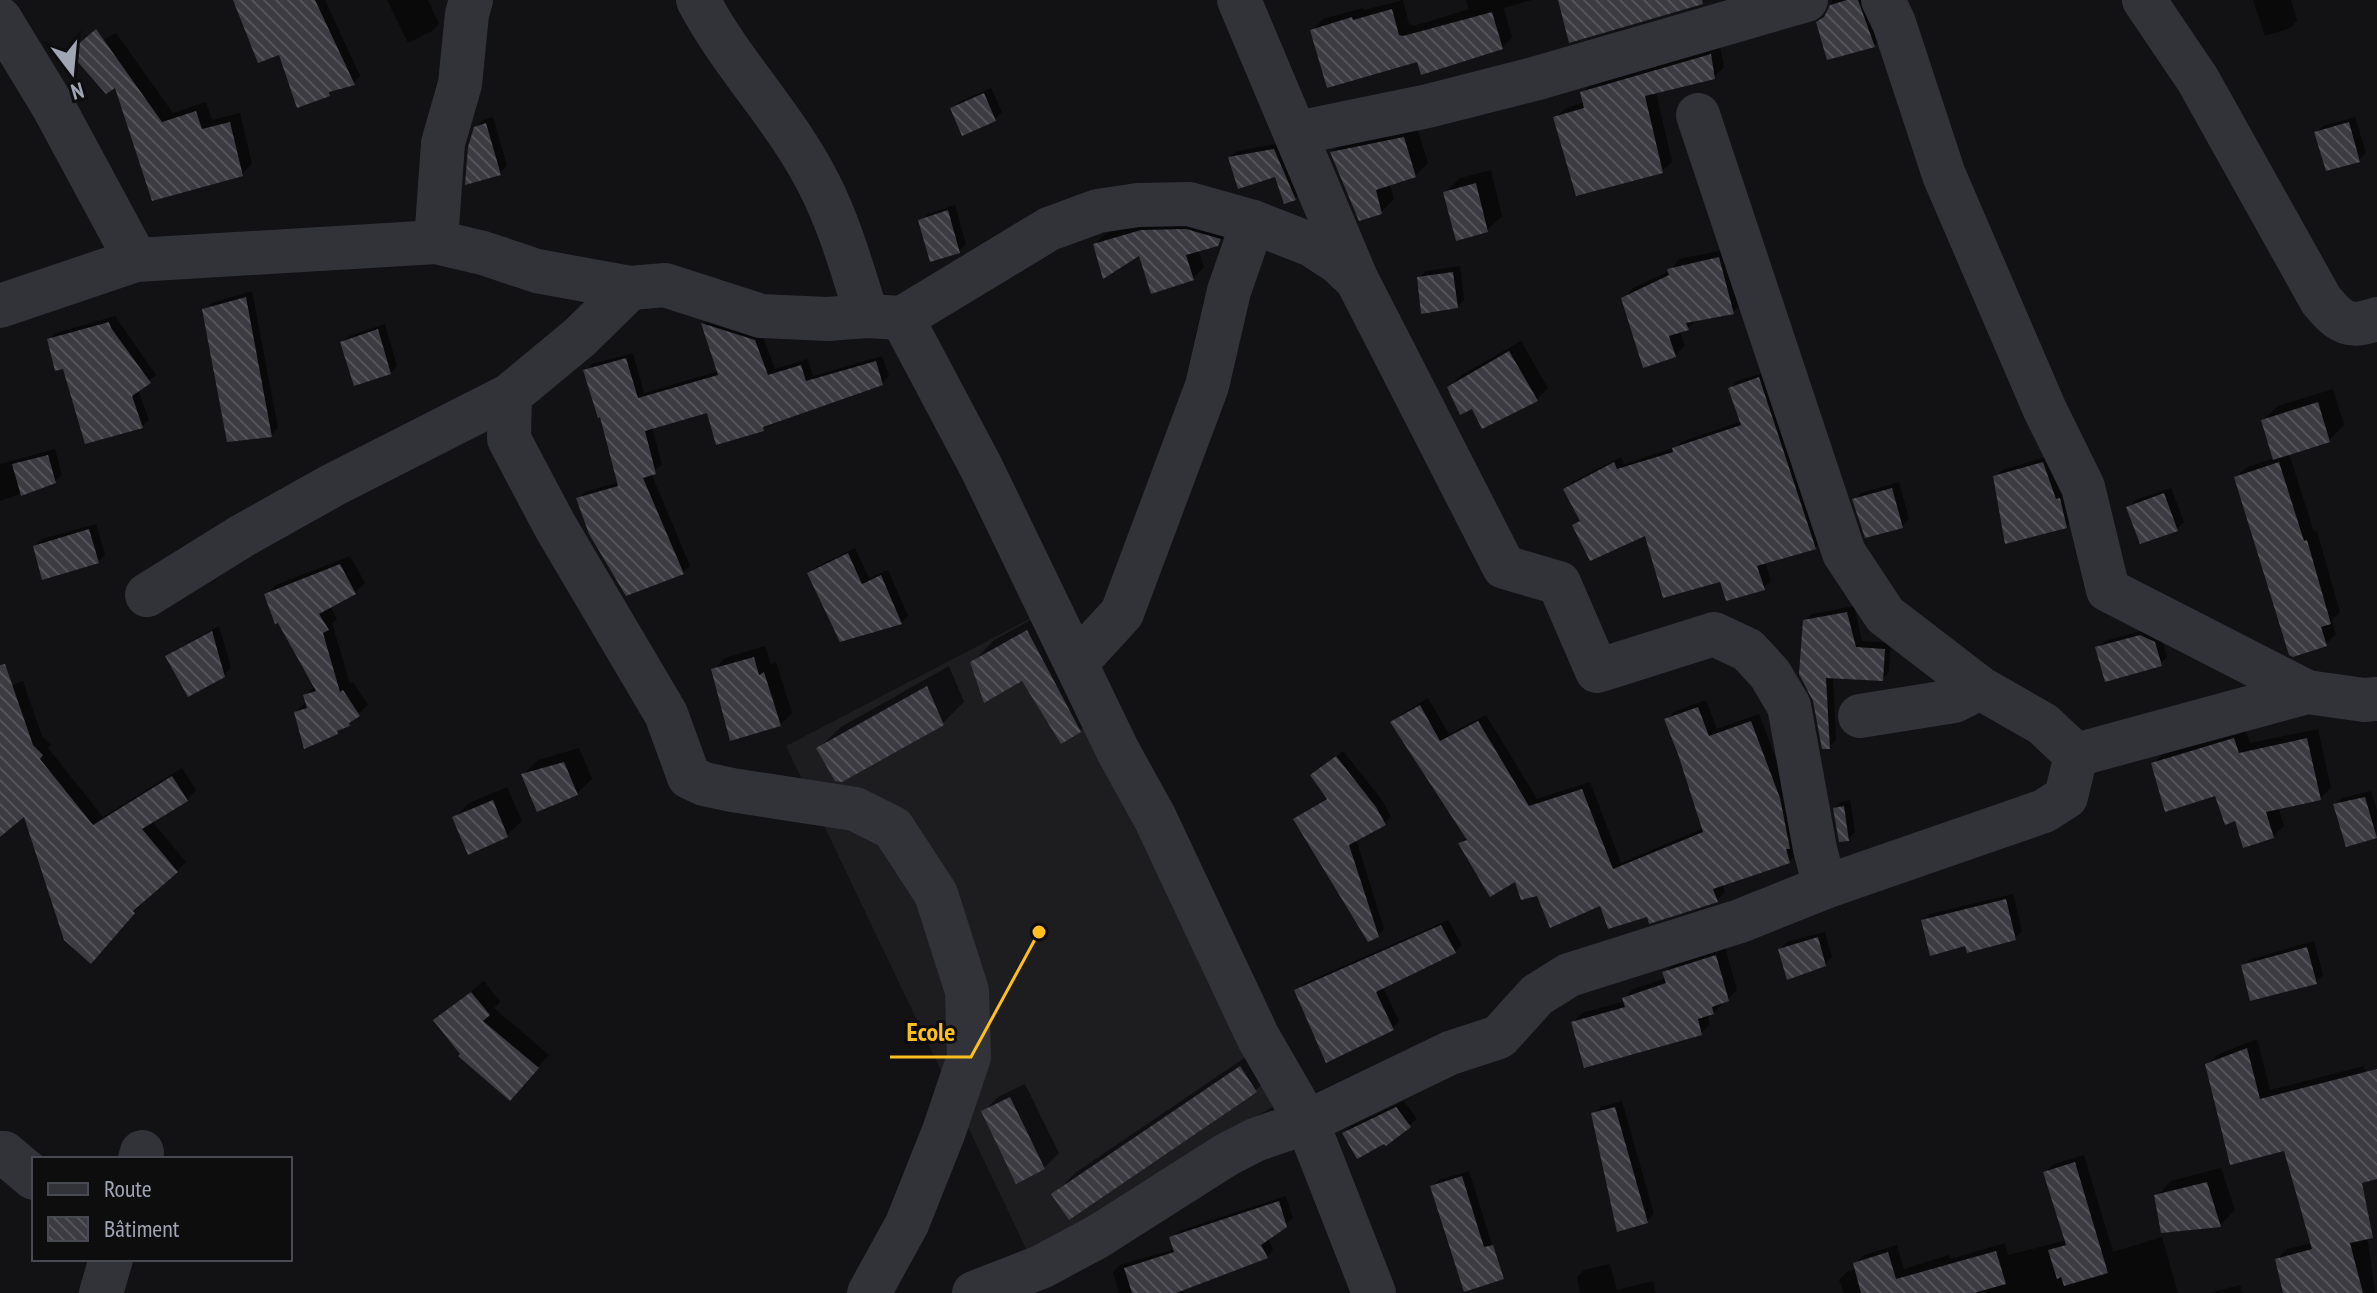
<svg xmlns="http://www.w3.org/2000/svg" width="2377" height="1293" viewBox="0 0 2377 1293" font-family="'PT Sans Narrow',sans-serif">
<defs>
<pattern id="building-back-hatch" width="6" height="6" patternUnits="userSpaceOnUse" patternTransform="scale(2)"><rect width="6" height="6" fill="#3b3b41"/><path d="M-1 5l2 2M0 0l6 6M5-1l2 2" fill="none" stroke="#54545a"/></pattern>
</defs>
<rect width="100%" height="100%" fill="#121113"/>
<polygon fill="#1d1d20" points="1039,614 1280,1102 1030,1257 786,746"/>
<g fill="#0007">
<polygon points="235,0 325,0 360,76 354,83 335,88 329,94 280,53"/>
<polygon points="387,0 428,0 439,24 432,31 408,43"/>
<polygon points="1403,0 1409,24 1414,26 1469,9 1466,0 1532,0 1504,8 1512,37 1502,48 1418,60 1313,30 1323,19 1363,8 1364,10"/>
<polygon points="1832,0 1873,0 1885,34 1874,45 1828,58 1829,12"/>
<polygon points="2253,0 2291,0 2297,21 2290,28 2265,36"/>
<polygon points="116,33 173,113 206,102 212,120 240,113 252,164 242,174 153,198 117,85 87,48"/>
<polygon points="1720,45 1724,67 1714,77 1656,92 1672,162 1662,171 1556,117 1566,108 1585,102 1583,92 1593,82"/>
<polygon points="991,88 1002,112 995,119 963,133 952,109 959,102"/>
<polygon points="493,117 507,166 500,173 476,128 483,120"/>
<polygon points="2355,117 2366,153 2359,160 2316,133 2323,126"/>
<polygon points="1416,125 1428,163 1415,176 1390,184 1394,199 1381,212 1332,152 1345,140"/>
<polygon points="1281,143 1302,191 1295,198 1276,175 1230,157 1237,151"/>
<polygon points="1491,170 1502,216 1487,230 1446,192 1460,178"/>
<polygon points="955,205 966,244 959,251 921,221 928,214"/>
<polygon points="1153,220 1228,233 1217,244 1198,249 1204,267 1193,278 1152,291 1140,253 1095,244 1106,233"/>
<polygon points="1729,249 1743,302 1733,312 1697,319 1687,329 1680,331 1685,346 1675,355 1623,298 1633,288 1670,271 1679,259"/>
<polygon points="1460,266 1464,300 1458,307 1419,278 1426,271"/>
<polygon points="252,291 278,428 271,435 205,310 212,303"/>
<polygon points="115,316 156,375 138,389 149,420 142,426 64,366 49,340 56,333"/>
<polygon points="710,317 762,334 775,369 808,359 813,376 882,356 889,376 882,383 771,422 763,429 709,411 652,427 662,465 651,473 690,566 683,572 579,499 585,492 619,482 601,415 586,371 592,364 633,353 644,393 719,371 704,324"/>
<polygon points="385,324 397,366 390,373 342,343 349,336"/>
<polygon points="1521,341 1548,388 1537,399 1449,387 1460,376"/>
<polygon points="1766,372 1822,541 1815,547 1765,562 1771,581 1764,588 1722,580 1646,533 1575,525 1581,519 1566,489 1572,482 1621,457 1624,464 1676,447 1681,442 1742,421 1730,388 1737,381"/>
<polygon points="2333,389 2344,425 2329,440 2289,453 2314,532 2317,531 2340,612 2332,620 2336,634 2326,644 2236,477 2247,467 2275,458 2263,420 2278,406"/>
<polygon points="55,449 62,475 55,481 0,501 0,464"/>
<polygon points="2049,456 2073,519 2066,526 1995,476 2002,470"/>
<polygon points="1899,482 1909,519 1902,526 1855,499 1861,493"/>
<polygon points="2171,488 2184,522 2177,529 2129,507 2136,500"/>
<polygon points="96,524 105,555 98,562 35,546 42,539"/>
<polygon points="855,548 869,578 888,570 908,616 901,623 809,574 816,567"/>
<polygon points="350,556 365,583 355,592 330,606 337,619 332,623 350,684 353,682 368,705 337,732 296,712 306,702 306,695 315,686 266,595 276,585"/>
<polygon points="1854,606 1862,641 1891,643 1889,672 1882,679 1833,676 1836,740 1829,747 1805,621 1812,614"/>
<polygon points="1049,610 1101,708 1080,730 1023,678 973,662 994,640"/>
<polygon points="219,626 231,668 224,675 168,656 175,650"/>
<polygon points="2148,629 2161,635 2167,657 2160,664 2098,648 2105,641"/>
<polygon points="765,646 771,665 776,662 792,713 780,725 714,670 725,658"/>
<polygon points="949,666 964,702 943,723 819,748 841,727"/>
<polygon points="23,681 42,736 51,745 48,748 103,817 182,768 196,790 187,800 152,821 186,862 143,902 100,951 20,797 0,777 0,690"/>
<polygon points="1428,698 1449,734 1486,715 1537,799 1590,782 1621,863 1704,828 1666,720 1674,712 1706,700 1717,729 1759,714 1788,790 1797,854 1789,862 1722,884 1725,892 1717,900 1648,914 1538,893 1461,843 1467,837 1393,723 1401,715"/>
<polygon points="2245,728 2250,743 2318,729 2331,788 2320,798 2278,807 2284,826 2273,836 2236,819 2217,794 2153,764 2164,753"/>
<polygon points="579,748 592,779 577,793 523,775 538,760"/>
<polygon points="1343,751 1382,800 1391,817 1384,823 1356,839 1384,929 1377,936 1295,819 1328,797 1312,775"/>
<polygon points="507,787 522,821 507,835 455,818 469,803"/>
<polygon points="2371,791 2377,811 2376,836 2336,804 2342,798"/>
<polygon points="1850,800 1855,832 1848,839 1835,808 1842,802"/>
<polygon points="2013,894 2022,931 2015,938 1967,944 1923,920 1930,914"/>
<polygon points="1448,920 1462,945 1455,952 1383,987 1399,1021 1393,1028 1296,991 1303,984"/>
<polygon points="1825,932 1832,957 1825,964 1780,949 1787,942"/>
<polygon points="2314,941 2323,975 2316,982 2244,965 2251,959"/>
<polygon points="1725,947 1737,990 1713,1013 1708,1014 1710,1024 1701,1033 1573,1023 1582,1013 1625,1001 1624,999 1633,989 1666,978 1665,972 1674,963"/>
<polygon points="484,981 500,1002 494,1008 549,1055 522,1086 463,1054 436,1020"/>
<polygon points="2257,1039 2270,1090 2364,1066 2371,1092 2377,1090 2377,1177 2360,1182 2375,1293 2285,1293 2277,1259 2287,1249 2312,1243 2285,1148 2207,1065 2217,1055"/>
<polygon points="1262,1046 1277,1069 1255,1091 1054,1195 1075,1173"/>
<polygon points="1025,1084 1059,1153 1044,1168 983,1112 998,1097"/>
<polygon points="1404,1101 1417,1119 1386,1143 1345,1133 1351,1126"/>
<polygon points="1622,1101 1654,1214 1647,1221 1594,1114 1601,1107"/>
<polygon points="2084,1155 2113,1252 2162,1237 2178,1293 1844,1293 1839,1280 1848,1271 1856,1269 1855,1264 1864,1255 1897,1245 1904,1269 1949,1255 1950,1259 2005,1243 2008,1255 2067,1240 2045,1173 2054,1164"/>
<polygon points="2221,1168 2235,1210 2220,1225 2157,1196 2171,1181"/>
<polygon points="1469,1171 1498,1264 1432,1187 1439,1180"/>
<polygon points="1286,1196 1293,1218 1268,1238 1273,1250 1267,1257 1181,1289 1183,1293 1119,1293 1113,1272 1120,1265 1175,1249 1172,1238 1179,1231"/>
<polygon points="1610,1264 1617,1290 1653,1281 1656,1293 1580,1293 1577,1277 1584,1270"/>
<polygon points="2240,1285 2243,1293 2209,1293"/>
</g>
<g fill="url(#building-back-hatch)">
<polygon points="233,0 315,0 355,85 329,92 330,96 297,108 279,55 258,63"/>
<polygon points="1558,0 1702,0 1703,4 1569,43"/>
<polygon points="1847,0 1858,0 1875,47 1827,60 1816,22 1824,17 1830,5"/>
<polygon points="1392,9 1399,35 1403,36 1492,12 1503,49 1421,75 1417,62 1327,88 1310,30 1352,17 1353,20"/>
<polygon points="96,29 162,122 196,111 202,129 230,122 243,176 152,201 115,88 106,94 69,52"/>
<polygon points="1711,54 1715,79 1645,96 1663,173 1576,196 1553,117 1584,108 1580,92"/>
<polygon points="984,93 996,121 962,136 950,108"/>
<polygon points="2349,122 2360,162 2326,171 2314,132"/>
<polygon points="486,123 501,175 465,185 468,147 474,127"/>
<polygon points="1404,137 1416,177 1376,190 1382,214 1359,221 1330,152"/>
<polygon points="1274,149 1296,200 1284,204 1275,177 1238,189 1228,157"/>
<polygon points="1476,183 1488,232 1456,241 1443,192"/>
<polygon points="948,210 960,253 930,262 918,220"/>
<polygon points="1186,229 1221,239 1218,246 1186,255 1194,280 1151,294 1139,256 1103,279 1093,244 1141,230"/>
<polygon points="1719,257 1734,314 1686,323 1689,330 1669,336 1676,357 1643,368 1621,298 1669,275 1667,269"/>
<polygon points="1453,272 1458,308 1421,314 1417,277"/>
<polygon points="246,297 272,437 227,442 202,309"/>
<polygon points="109,322 111,328 151,383 132,396 143,428 85,444 63,369 55,371 47,339"/>
<polygon points="701,323 755,340 768,375 801,365 806,381 876,361 883,385 763,427 764,431 716,445 707,413 645,431 656,474 643,478 684,574 626,596 589,534 576,498 618,486 600,417 598,418 583,370 626,358 638,398 718,375"/>
<polygon points="378,329 391,374 354,386 340,342"/>
<polygon points="1509,351 1538,401 1482,429 1472,409 1460,415 1447,387"/>
<polygon points="1759,377 1816,549 1757,566 1765,590 1726,601 1720,582 1663,598 1645,536 1590,561 1572,525 1580,521 1563,489 1614,462 1617,469 1673,452 1672,448 1741,425 1728,388"/>
<polygon points="2318,402 2330,442 2273,460 2261,420"/>
<polygon points="48,455 56,483 21,496 12,464"/>
<polygon points="2043,462 2056,499 2060,498 2067,528 2005,544 1993,476"/>
<polygon points="2279,462 2304,541 2307,540 2331,624 2321,627 2327,646 2293,657 2289,655 2234,477"/>
<polygon points="1892,488 1903,528 1865,538 1852,499"/>
<polygon points="2164,493 2178,531 2140,544 2126,507"/>
<polygon points="89,529 99,563 42,580 33,546"/>
<polygon points="848,553 862,584 881,575 902,624 840,642 807,573"/>
<polygon points="340,564 356,594 319,614 329,630 323,633 340,692 343,690 360,716 349,723 350,726 337,731 338,734 304,749 294,712 307,708 303,695 316,691 278,623 275,624 264,594"/>
<polygon points="1847,612 1856,647 1885,649 1883,681 1826,678 1830,749 1822,749 1813,701 1799,674 1803,620"/>
<polygon points="1027,630 1081,732 1061,744 1022,681 984,703 970,662"/>
<polygon points="212,631 225,677 188,697 165,656"/>
<polygon points="2140,635 2155,642 2162,666 2105,682 2095,647"/>
<polygon points="754,657 759,675 764,672 781,726 730,741 711,669"/>
<polygon points="5,664 33,745 43,755 40,759 93,825 172,776 188,801 142,829 178,872 133,911 135,913 91,964 64,940 24,817 0,837 0,665"/>
<polygon points="927,686 944,725 842,782 835,781 816,748"/>
<polygon points="1420,705 1440,741 1478,721 1529,806 1582,789 1613,869 1703,832 1678,754 1664,719 1698,707 1709,736 1751,721 1780,798 1790,849 1786,849 1790,863 1713,889 1718,902 1649,924 1647,917 1608,929 1600,906 1550,928 1537,896 1521,900 1515,882 1490,897 1458,843 1467,840 1390,722"/>
<polygon points="2234,738 2239,753 2307,738 2321,800 2266,812 2274,838 2243,848 2235,821 2225,825 2215,796 2165,812 2151,763"/>
<polygon points="1336,756 1376,807 1386,825 1349,845 1379,937 1368,942 1293,819 1327,799 1310,775"/>
<polygon points="564,762 578,795 537,812 521,774"/>
<polygon points="2365,797 2377,838 2346,847 2333,804"/>
<polygon points="493,800 508,837 468,855 452,817"/>
<polygon points="1844,806 1849,841 1839,842 1833,808"/>
<polygon points="2006,899 2016,940 1967,953 1965,946 1930,956 1921,920"/>
<polygon points="1441,925 1456,953 1376,992 1394,1030 1326,1063 1294,990"/>
<polygon points="1818,937 1826,966 1787,980 1778,949"/>
<polygon points="2307,947 2317,984 2250,1001 2241,965"/>
<polygon points="1716,955 1729,1001 1712,1007 1714,1014 1698,1019 1702,1035 1584,1068 1571,1022 1625,1007 1622,998 1666,983 1662,972"/>
<polygon points="471,992 490,1015 483,1021 539,1068 510,1101 458,1056 460,1054 433,1020"/>
<polygon points="2247,1048 2260,1099 2377,1069 2377,1179 2362,1183 2373,1238 2350,1243 2363,1293 2283,1293 2275,1259 2312,1249 2284,1151 2230,1165 2205,1064"/>
<polygon points="1240,1066 1257,1092 1069,1220 1051,1194"/>
<polygon points="1010,1097 1045,1169 1016,1184 981,1111"/>
<polygon points="1396,1107 1411,1127 1386,1146 1384,1144 1357,1159 1342,1133"/>
<polygon points="1615,1107 1648,1223 1617,1232 1591,1113"/>
<polygon points="2075,1162 2108,1273 2064,1286 2061,1277 2057,1279 2048,1250 2066,1245 2043,1172"/>
<polygon points="1462,1176 1484,1247 1493,1245 1504,1279 1464,1292 1430,1186"/>
<polygon points="2207,1182 2221,1227 2161,1233 2154,1195"/>
<polygon points="1279,1201 1287,1227 1261,1245 1268,1258 1176,1293 1132,1293 1124,1268 1174,1252 1169,1237"/>
<polygon points="1996,1251 2006,1284 1974,1293 1861,1293 1853,1263 1888,1252 1896,1279"/>
</g>
<g fill="none" stroke-linecap="round" stroke-linejoin="round">
<g stroke="#323339" stroke-width="44">
<path d="M698 0C732 65 786 118 819 184 840 225 853 272 867 316"/>
<polyline points="1239,0 1356,278"/>
<polyline points="1883,0 1894,23 1944,175 2045,410 2083,487 2108,590 2307,692"/>
<path d="M2144 0 2198 80 2321 300C2340 323 2348 329 2377 319"/>
<polyline points="0,19 53,106 136,260"/>
<polyline points="1698,115 1844,553 1885,615 1980,688 2043,724 2076,755"/>
<polyline points="1297,133 1428,106 1534,79 1806,0"/>
<polyline points="436,242 443,143 460,84 467,14 471,0"/>
<polyline points="630,288 580,337 510,395 509,439 555,526 666,714 689,777 704,784 732,790 855,809 893,828 936,894 967,991 969,1057 944,1131 907,1224 869,1293"/>
<polyline points="0,306 136,260 436,242 483,253 537,271 630,288 665,285 761,316 827,319 867,316 902,318 1049,229 1098,211 1138,205 1189,204 1253,222 1312,245 1338,262 1357,280 1504,567 1559,583 1597,671 1714,634 1748,650 1770,674 1789,706 1815,849 1825,887"/>
<polyline points="902,318 981,467 1118,751 1155,818 1258,1037 1307,1122 1374,1293"/>
<polyline points="147,595 242,536 333,485 510,395"/>
<polyline points="1077,662 1122,613 1207,386 1229,291 1253,222"/>
<polyline points="1860,716 1954,701 1980,688"/>
<polyline points="0,1153 4,1153 34,1178"/>
<polyline points="140,1159 142,1152"/>
<polyline points="101,1293 111,1259"/>
<polyline points="974,1293 1041,1267 1097,1237 1226,1155 1255,1140 1307,1122 1450,1053 1499,1037 1537,995 1569,975 1740,921 1825,887 2044,811 2066,797 2076,755 2307,692 2364,700 2377,699"/>
</g>
</g>
<path fill="none" stroke="#ffbf1e" stroke-width="3" d="M1039 932L971 1057H890"/>
<circle fill="#ffbf1e" stroke="#0d0d0e" stroke-width="3" cx="1039" cy="932" r="8"/>
<g font-size="26" text-anchor="middle" font-weight="bold" fill="#ffbf1e" stroke="#0d0d0e" stroke-width="6" stroke-linejoin="round" paint-order="stroke">
<text x="931" y="1041">Ecole</text>
</g>
<rect x="32" y="1157" width="260" height="104" fill="#0d0d0e" stroke="#484a51" stroke-width="2"/>
<rect x="48" y="1183" width="40" height="12" fill="#323339" stroke="#484a51" stroke-width="2"/>
<text x="104" y="1197" font-size="24" fill="#a1a6b5">Route</text>
<rect x="48" y="1217" width="40" height="24" fill="url(#building-back-hatch)" stroke="#484a51" stroke-width="2"/>
<text x="104" y="1237" font-size="24" fill="#a1a6b5">Bâtiment</text>
<g transform="translate(72 72) rotate(164)" stroke="#0d0d0e" stroke-width="6" paint-order="stroke">
<path d="M0-6L14 30L0 20L-14 30Z" fill="#a1a6b5"/>
<text y="-12" font-size="22" font-weight="bold" text-anchor="middle" fill="#a1a6b5">N</text>
</g>
</svg>
